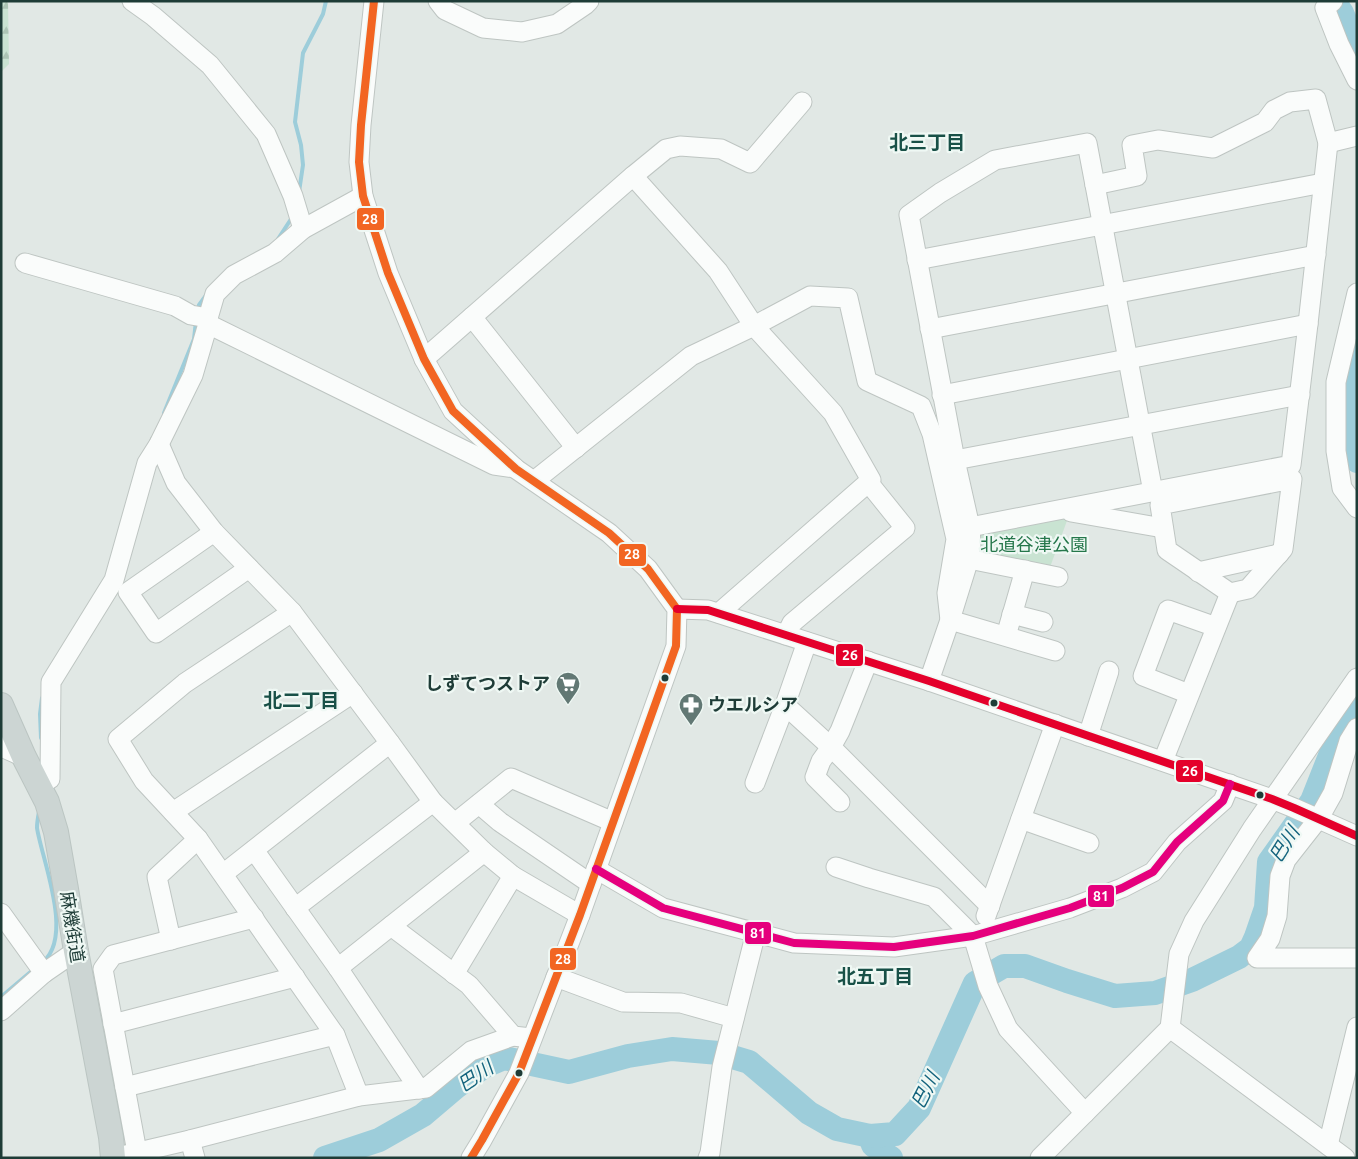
<svg xmlns="http://www.w3.org/2000/svg" width="1358" height="1159" viewBox="0 0 1358 1159" font-family="Ubuntu,'Noto Sans JP',sans-serif">
<defs>
<pattern id="forest-firs" width="22" height="20" patternUnits="userSpaceOnUse" patternTransform="scale(1.25)"><rect width="22" height="20" fill="#c9e3d2"/><path d="M5 1l3.5 6h-7zM16 11l3.5 6h-7z" fill="#acc4b5"/></pattern>
</defs>
<rect width="100%" height="100%" fill="#e1e8e5"/>
<polygon fill="url(#forest-firs)" points="1,1 8,1 9,64 1,72"/>
<polygon fill="#c9e3d2" points="1058,518 1068,518 1049,570 978,553 979,534"/>
<g fill="none" stroke-linecap="round" stroke-linejoin="round">
<g stroke="#9dcdda" stroke-width="4">
<polyline points="299,192 303,165 301,145 295,122 303,53 323,14 326,1"/>
<polyline points="278,239 293,216"/>
<polyline points="198,310 199,305 207,294"/>
<polyline points="164,413 194,339 196,321"/>
<polyline points="41,738 40,714 42,698"/>
<path d="M39 812C38 817 37 823 37 828 42 860 74 936 43 962"/>
<polyline points="1,997 34,969"/>
</g>
<g stroke="#9dcdda" stroke-width="24">
<polyline points="1334,1 1342,13 1357,48"/>
<polyline points="1357,353 1348,392 1348,438 1357,461"/>
<polyline points="870,1136 873,1145 891,1158"/>
<polyline points="325,1158 379,1140 423,1115 456,1087 483,1067 504,1058 569,1072 628,1056 672,1049 719,1053 749,1062 809,1113 837,1129 870,1136 895,1134 919,1108 975,983 1004,966 1025,966 1067,981 1115,996 1155,993 1192,980 1239,957 1251,948 1256,937 1266,908 1269,862 1312,801 1341,728 1357,706"/>
</g>
<defs>
<g id="minor">
<polyline points="132,1 153,16 210,65 266,134 293,196 303,229"/>
<polyline points="374,1 361,125 359,162 363,196 388,273 424,359 453,411 516,469 609,533 648,569 677,609 676,646 580,915 519,1073 482,1140 471,1158"/>
<polyline points="438,1 445,10 483,28 522,32 557,24 585,5 589,1"/>
<polyline points="1333,1 1325,8 1339,44 1357,80"/>
<polygon points="1316,99 1328,143 1308,324 1291,465 970,527 955,460 909,215 940,193 995,160 1087,143 1095,185 1137,176 1132,145 1158,140 1213,148 1265,122 1274,110 1290,102"/>
<polyline points="1328,143 1357,136"/>
<polyline points="633,176 718,271 754,326 833,413 871,480 719,613"/>
<polyline points="1095,185 1153,492"/>
<polyline points="917,260 1323,183"/>
<polyline points="25,263 175,306 191,315 208,318"/>
<polyline points="1357,293 1336,382 1336,451 1342,488 1357,508"/>
<polyline points="472,317 576,448"/>
<polyline points="208,324 494,465 515,468"/>
<polyline points="930,329 1316,255"/>
<polyline points="424,359 633,176 666,149 680,146 721,149 750,163 802,102"/>
<polyline points="942,395 1308,324"/>
<polyline points="159,444 176,483 214,532 292,612 390,743 433,802 484,852 513,876 580,915"/>
<polyline points="955,460 1300,395"/>
<polygon points="1292,479 1283,549 1248,589 1230,593 1167,550 1160,505"/>
<polyline points="534,481 691,356 754,326 810,296 848,298 867,381 921,406 932,434 956,539 947,593 950,620 1055,651"/>
<polyline points="1071,512 1163,528"/>
<polyline points="214,532 128,592 156,633 249,568"/>
<polyline points="969,559 1058,577"/>
<polyline points="1198,572 1279,554"/>
<polyline points="677,609 708,610 929,681 1272,799 1294,808 1357,836"/>
<polyline points="292,612 185,683 118,739 144,781 198,839 335,1035 359,1096"/>
<polyline points="1012,614 1043,622"/>
<polyline points="1008,629 1025,570"/>
<polyline points="786,635 792,623 905,528 868,482"/>
<polyline points="929,681 950,620 969,559 971,544 970,527"/>
<polyline points="1189,694 1143,676 1168,610 1216,627"/>
<polyline points="785,705 831,747 990,906"/>
<polyline points="1357,728 1349,741 1333,793 1319,818 1286,860 1280,876 1277,916 1270,939 1257,958 1357,958"/>
<polyline points="1088,736 1109,671"/>
<polyline points="1,745 6,749 24,757"/>
<polyline points="1163,761 1230,593"/>
<polyline points="50,779 51,682 114,580 147,463 159,444 193,375 208,324 208,318 215,294 234,275 275,253 303,229 363,196"/>
<polyline points="755,783 785,705 807,642"/>
<polyline points="840,802 815,777 821,761 831,747 840,731 868,661"/>
<polyline points="479,804 500,822 591,884"/>
<polyline points="173,812 353,693"/>
<polyline points="1021,819 1089,843"/>
<polyline points="455,823 511,778 613,822"/>
<polyline points="254,850 338,968 419,1089"/>
<polyline points="836,867 869,878 934,897 973,936 988,986 1008,1029 1085,1113"/>
<polyline points="596,869 663,908 794,943 894,947 973,936 1070,908 1122,888 1153,872 1177,842 1223,801 1230,784"/>
<polyline points="223,874 390,743"/>
<polyline points="295,908 433,802"/>
<polyline points="1,913 44,973"/>
<polyline points="986,916 1055,724"/>
<polyline points="391,926 469,985 513,1036"/>
<polyline points="171,940 157,877 198,839"/>
<polyline points="338,968 484,852"/>
<polyline points="454,974 513,876"/>
<polyline points="556,977 623,1002 681,1003 734,1018"/>
<polyline points="1,1011 44,973 76,951"/>
<polyline points="113,1024 295,977"/>
<polyline points="1170,1028 1345,1158"/>
<polyline points="125,1087 335,1035"/>
<polyline points="190,1140 195,1158"/>
<polyline points="1328,1145 1357,1027"/>
<polyline points="137,1152 103,969 113,955 254,918"/>
<polyline points="113,1158 190,1140 359,1096 426,1088 471,1051 513,1036 531,1038"/>
<polyline points="708,1158 710,1153 722,1067 756,932"/>
<polyline points="1040,1158 1170,1028 1179,954 1194,921 1252,829 1357,678"/>
</g>
<polyline id="major" points="1,705 24,757 47,802 56,832 66,889 76,951 111,1137 113,1158"/>
</defs>
<use href="#minor" stroke="#bec5c2" stroke-width="21"/>
<use href="#major" stroke="#bbc5c2" stroke-width="26"/>
<use href="#minor" stroke="#fafcfb" stroke-width="19"/>
<use href="#major" stroke="#ccd5d3" stroke-width="24"/>
<defs>
<polyline id="bus-1" points="374,1 361,125 359,162 363,196 388,273 424,359 453,411 516,469 609,533 648,569 677,609 676,646 580,915 519,1073 482,1140 471,1158"/>
<polyline id="bus-2" points="677,609 708,610 929,681 1272,799 1294,808 1357,836"/>
<polyline id="bus-3" points="596,869 663,908 794,943 894,947 973,936 1070,908 1122,888 1153,872 1177,842 1223,801 1230,784"/>
</defs>
<use href="#bus-1" stroke="#eff8f4" stroke-width="11"/>
<use href="#bus-2" stroke="#eff8f4" stroke-width="11"/>
<use href="#bus-3" stroke="#eff8f4" stroke-width="11"/>
<use href="#bus-1" stroke="#f26522" stroke-width="8"/>
<use href="#bus-2" stroke="#e4002b" stroke-width="8"/>
<use href="#bus-3" stroke="#e5007d" stroke-width="8"/>
</g>
<defs>
<symbol id="supermarket-pin" viewBox="-11 -11 22 30"><path d="M0 17L-7.5 6A9.5 9.5 0 1 1 7.5 6Z" fill="#627874" stroke="#eff8f4"/><path d="M-6-5.5h2.5l.6 2H6L4.5 2H-2.5L-4.4-4H-6ZM-1.5 3.2a1.3 1.3 0 1 0 .1 0ZM3 3.2a1.3 1.3 0 1 0 .1 0Z" fill="#fff"/></symbol>
<symbol id="pharmacy-pin" viewBox="-11 -11 22 30"><path d="M0 17L-7.5 6A9.5 9.5 0 1 1 7.5 6Z" fill="#627874" stroke="#eff8f4"/><path d="M-2-6h4v4h4v4h-4v4h-4v-4h-4v-4h4Z" fill="#fff"/></symbol>
</defs>
<g fill-rule="evenodd">
<use href="#supermarket-pin" x="554" y="670" width="28" height="38"/>
<use href="#pharmacy-pin" x="677" y="691" width="28" height="38"/>
</g>
<g fill="#1e3c37" stroke="#eff8f4" stroke-width="2">
<circle cx="665" cy="678" r="4.5"/>
<circle cx="994" cy="703" r="4.5"/>
<circle cx="1260" cy="795" r="4.5"/>
<circle cx="519" cy="1073" r="4.5"/>
</g>
<g text-anchor="middle" stroke-width="4.5" stroke-linejoin="round" paint-order="stroke">
<g font-size="18" fill="#25774b" stroke="#eff8f4">
<text x="1034" y="551">北道谷津公園</text>
</g>
<g font-size="18" font-weight="bold" fill="#1e3c37" stroke="#eff8f4" text-anchor="end">
<text x="550" y="690">しずてつストア</text>
<text x="708" y="711" text-anchor="start">ウエルシア</text>
</g>
<g font-size="18" fill="#1e3c37" stroke="#eff8f4">
<text transform="translate(72 927) rotate(81)" y="6">麻機街道</text>
</g>
<g font-size="19" font-weight="bold" fill="#185047" stroke="#eff8f4">
<text x="927" y="149">北三丁目</text>
<text x="301" y="707">北二丁目</text>
<text x="875" y="983">北五丁目</text>
</g>
<g font-size="19" font-style="italic" fill="#13637d" stroke="#eff8f4">
<text transform="translate(1284 844) rotate(-58)" y="7">巴川</text>
<text transform="translate(475 1076) rotate(-34)" y="7">巴川</text>
<text transform="translate(925 1090) rotate(-63)" y="7">巴川</text>
</g>
</g>
<g stroke="#eff8f4" stroke-width="2">
<rect x="356" y="207" width="29" height="24" rx="5" fill="#f26522"/>
<rect x="618" y="543" width="29" height="24" rx="5" fill="#f26522"/>
<rect x="835" y="643" width="29" height="24" rx="5" fill="#e4002b"/>
<rect x="1175" y="759" width="29" height="24" rx="5" fill="#e4002b"/>
<rect x="1087" y="884" width="28" height="24" rx="5" fill="#e5007d"/>
<rect x="744" y="921" width="28" height="24" rx="5" fill="#e5007d"/>
<rect x="549" y="947" width="28" height="24" rx="5" fill="#f26522"/>
</g>
<g font-size="14" text-anchor="middle" font-weight="bold" fill="#fff">
<text x="370" y="224">28</text>
<text x="632" y="559">28</text>
<text x="850" y="660">26</text>
<text x="1190" y="776">26</text>
<text x="1101" y="901">81</text>
<text x="758" y="938">81</text>
<text x="563" y="964">28</text>
</g>
<rect width="1358" height="1159" fill="none" stroke="#1e3c37" stroke-width="5"/>
</svg>
